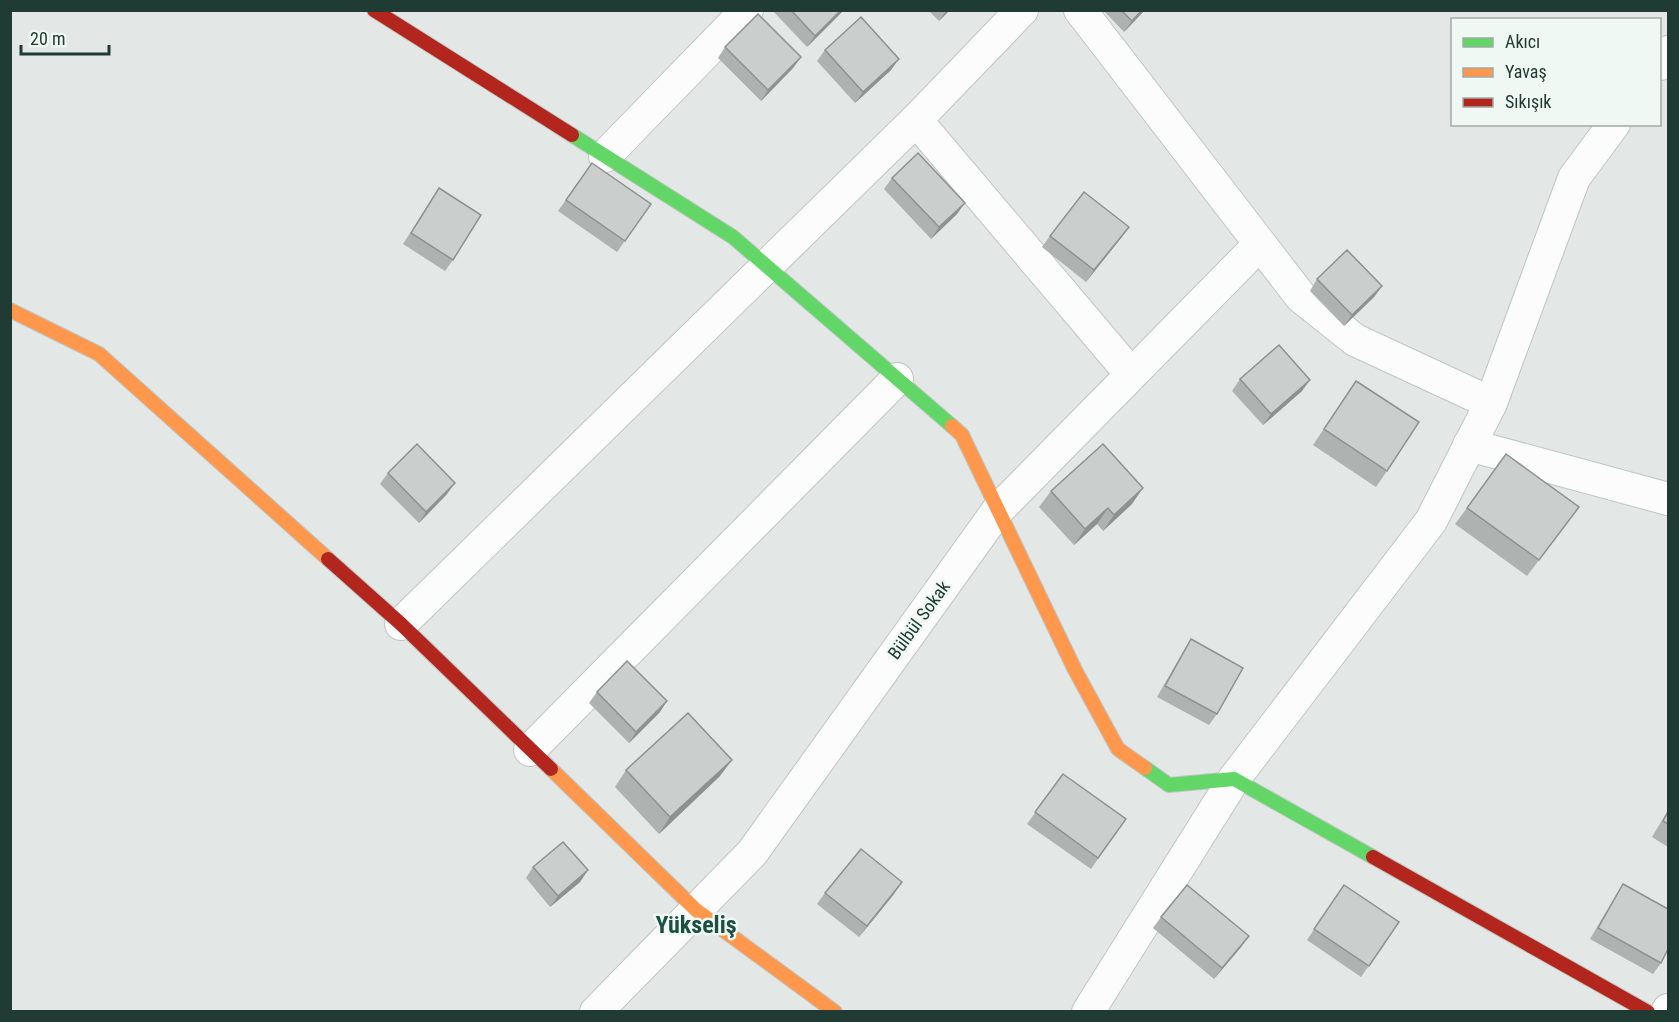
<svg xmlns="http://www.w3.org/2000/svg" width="1679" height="1022" viewBox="0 0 1679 1022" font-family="'Roboto Condensed',sans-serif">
<rect width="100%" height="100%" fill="#e3e8e6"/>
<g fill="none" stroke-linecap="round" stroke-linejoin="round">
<defs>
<g id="street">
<polyline points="1080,10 1301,297 1355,340 1491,403"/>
<polyline points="1660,64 1668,52"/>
<polyline points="916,120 1131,374"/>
<polyline points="605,156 747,10"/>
<polyline points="1469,445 1668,499"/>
<polyline points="401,624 916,120 1022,10"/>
<polyline points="530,750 897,379"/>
<polyline points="596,1012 752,853 998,510 1260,244"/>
<polyline points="1088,1012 1234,779 1431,521 1491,403 1574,178 1614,124"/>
<polyline points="1668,1012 1668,1010"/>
</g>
<g id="fast">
<polyline points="572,135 733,237 952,426"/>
<polyline points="1145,768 1169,785 1234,779 1373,857"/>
</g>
<g id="slow">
<polyline points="10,310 99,354 328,559"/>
<polyline points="952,426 962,435 1075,670 1118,749 1145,768"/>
<polyline points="551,769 696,910 835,1012"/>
</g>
<g id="jam">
<polyline points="374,10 572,135"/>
<polyline points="328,559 401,624 551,769"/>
<polyline points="1373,857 1648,1012"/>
</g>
</defs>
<use href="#street" stroke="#c0c5c3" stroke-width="34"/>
<use href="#fast" stroke="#bec6c3" stroke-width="16"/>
<use href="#slow" stroke="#bec6c3" stroke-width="16"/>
<use href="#jam" stroke="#bec6c3" stroke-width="16"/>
<use href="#street" stroke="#fbfcfb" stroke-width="32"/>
<use href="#fast" stroke="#63d668" stroke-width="14"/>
<use href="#slow" stroke="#ff974d" stroke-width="14"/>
<use href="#jam" stroke="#b3261e" stroke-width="14"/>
</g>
<g fill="#aeb2b0">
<polygon points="772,10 844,10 807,47"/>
<polygon points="928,10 950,10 939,21"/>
<polygon points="1103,10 1145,10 1124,32"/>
<polygon points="725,47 801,57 793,68 761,101 718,58"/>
<polygon points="825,50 891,70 855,103 817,61"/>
<polygon points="592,163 651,204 617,252 558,211"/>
<polygon points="892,178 957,214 931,239 884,189"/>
<polygon points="439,188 453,260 445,271 403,244"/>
<polygon points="1129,227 1086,282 1042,247 1050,236"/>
<polygon points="1317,279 1382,286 1374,297 1344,326 1310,291"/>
<polygon points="1240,379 1302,391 1263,425 1232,391"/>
<polygon points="1356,381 1387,471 1376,487 1313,445"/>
<polygon points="388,473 447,494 419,523 380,484"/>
<polygon points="1051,491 1132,504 1103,531 1097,524 1074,545 1039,507"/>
<polygon points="1467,508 1567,523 1527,576 1455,524"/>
<polygon points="1191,639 1217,714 1209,725 1157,697 1184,650"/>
<polygon points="597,692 660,712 629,743 589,703"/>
<polygon points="626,770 720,776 659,834 615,787"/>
<polygon points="1063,774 1126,819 1091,869 1027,824"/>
<polygon points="1668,810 1668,847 1652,837"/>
<polygon points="533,867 588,870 580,882 550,907 526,878"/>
<polygon points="1623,884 1661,963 1653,974 1590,939 1616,895"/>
<polygon points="1344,885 1399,922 1361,977 1307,940"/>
<polygon points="825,893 894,894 859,937 817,904"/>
<polygon points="1161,917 1249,936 1241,947 1214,979 1153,928"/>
</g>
<g fill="#8d9190">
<polygon points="841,10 844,10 807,47 815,36"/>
<polygon points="947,10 950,10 939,21"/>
<polygon points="1142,10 1145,10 1124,32 1132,21"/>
<polygon points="801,57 793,68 761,101 768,90"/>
<polygon points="899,59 891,70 855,103 863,92"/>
<polygon points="965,203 957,214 931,239 939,227"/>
<polygon points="1129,227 1121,238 1086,282 1094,270"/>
<polygon points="1382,286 1374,297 1344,326 1352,315"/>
<polygon points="1310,380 1302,391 1263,425 1271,414"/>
<polygon points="455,483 447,494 419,523 426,512"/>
<polygon points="1143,488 1132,504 1103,531 1114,515"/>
<polygon points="1108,508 1097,524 1074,545 1085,529"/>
<polygon points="667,701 660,712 629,743 636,732"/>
<polygon points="732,760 720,776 659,834 670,817"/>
<polygon points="588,870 580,882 550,907 558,896"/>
<polygon points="902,882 894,894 859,937 867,926"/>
<polygon points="1249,936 1241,947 1214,979 1222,968"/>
</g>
<g fill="#cacfcd" stroke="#8d9190" stroke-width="1.5">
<polygon points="791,10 841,10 815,36"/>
<polygon points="1121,10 1142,10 1132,21"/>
<polygon points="758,14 801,57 768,90 725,47"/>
<polygon points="861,17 899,59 863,92 825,50"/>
<polygon points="918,153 965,203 939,227 892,178"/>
<polygon points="592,163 651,204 625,241 566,200"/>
<polygon points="439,188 481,215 453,260 411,233"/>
<polygon points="1084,192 1129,227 1094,270 1050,236"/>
<polygon points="1347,250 1382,286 1352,315 1317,279"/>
<polygon points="1279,345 1310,380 1271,414 1240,379"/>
<polygon points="1356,381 1419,422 1387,471 1324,429"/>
<polygon points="417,444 455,483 426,512 388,473"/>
<polygon points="1103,444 1143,488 1114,515 1108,508 1085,529 1051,491"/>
<polygon points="1506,454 1579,507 1539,560 1467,508"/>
<polygon points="1191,639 1243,668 1217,714 1165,686"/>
<polygon points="627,661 667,701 636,732 597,692"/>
<polygon points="688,713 732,760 670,817 626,770"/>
<polygon points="1063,774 1126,819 1098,858 1035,812"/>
<polygon points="1668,812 1668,824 1663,821"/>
<polygon points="563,842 588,870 558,896 533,867"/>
<polygon points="861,849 902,882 867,926 825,893"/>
<polygon points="1623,884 1668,909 1668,949 1661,963 1598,928"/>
<polygon points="1187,885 1249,936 1222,968 1161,917"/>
<polygon points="1344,885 1399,922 1369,966 1314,929"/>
</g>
<g text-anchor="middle" stroke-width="5" stroke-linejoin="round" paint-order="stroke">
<g font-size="18" fill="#203b34" stroke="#f0f8f4">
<text transform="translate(919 620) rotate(-54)" y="6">Bülbül Sokak</text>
</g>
<g font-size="24" font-weight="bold" fill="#1c4e42" stroke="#f0f8f4">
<text x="696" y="933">Yükseliş</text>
</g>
</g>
<rect width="1679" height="1022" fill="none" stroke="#203b34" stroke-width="24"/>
<rect x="1451" y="18" width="210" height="108" fill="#f0f8f4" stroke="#9daca7" stroke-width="1.5"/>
<rect x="1463" y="38" width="30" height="9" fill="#63d668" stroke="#9daca7" stroke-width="1.5"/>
<text x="1505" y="48" font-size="18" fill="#203b34">Akıcı</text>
<rect x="1463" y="68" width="30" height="9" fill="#ff974d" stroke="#9daca7" stroke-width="1.5"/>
<text x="1505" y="78" font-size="18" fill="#203b34">Yavaş</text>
<rect x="1463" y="98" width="30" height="9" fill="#b3261e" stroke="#9daca7" stroke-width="1.5"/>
<text x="1505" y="108" font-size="18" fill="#203b34">Sıkışık</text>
<path d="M21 45v9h88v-9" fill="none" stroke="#203b34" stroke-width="3"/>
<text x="30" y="45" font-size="18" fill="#203b34" stroke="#f0f8f4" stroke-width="4.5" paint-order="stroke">20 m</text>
</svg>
